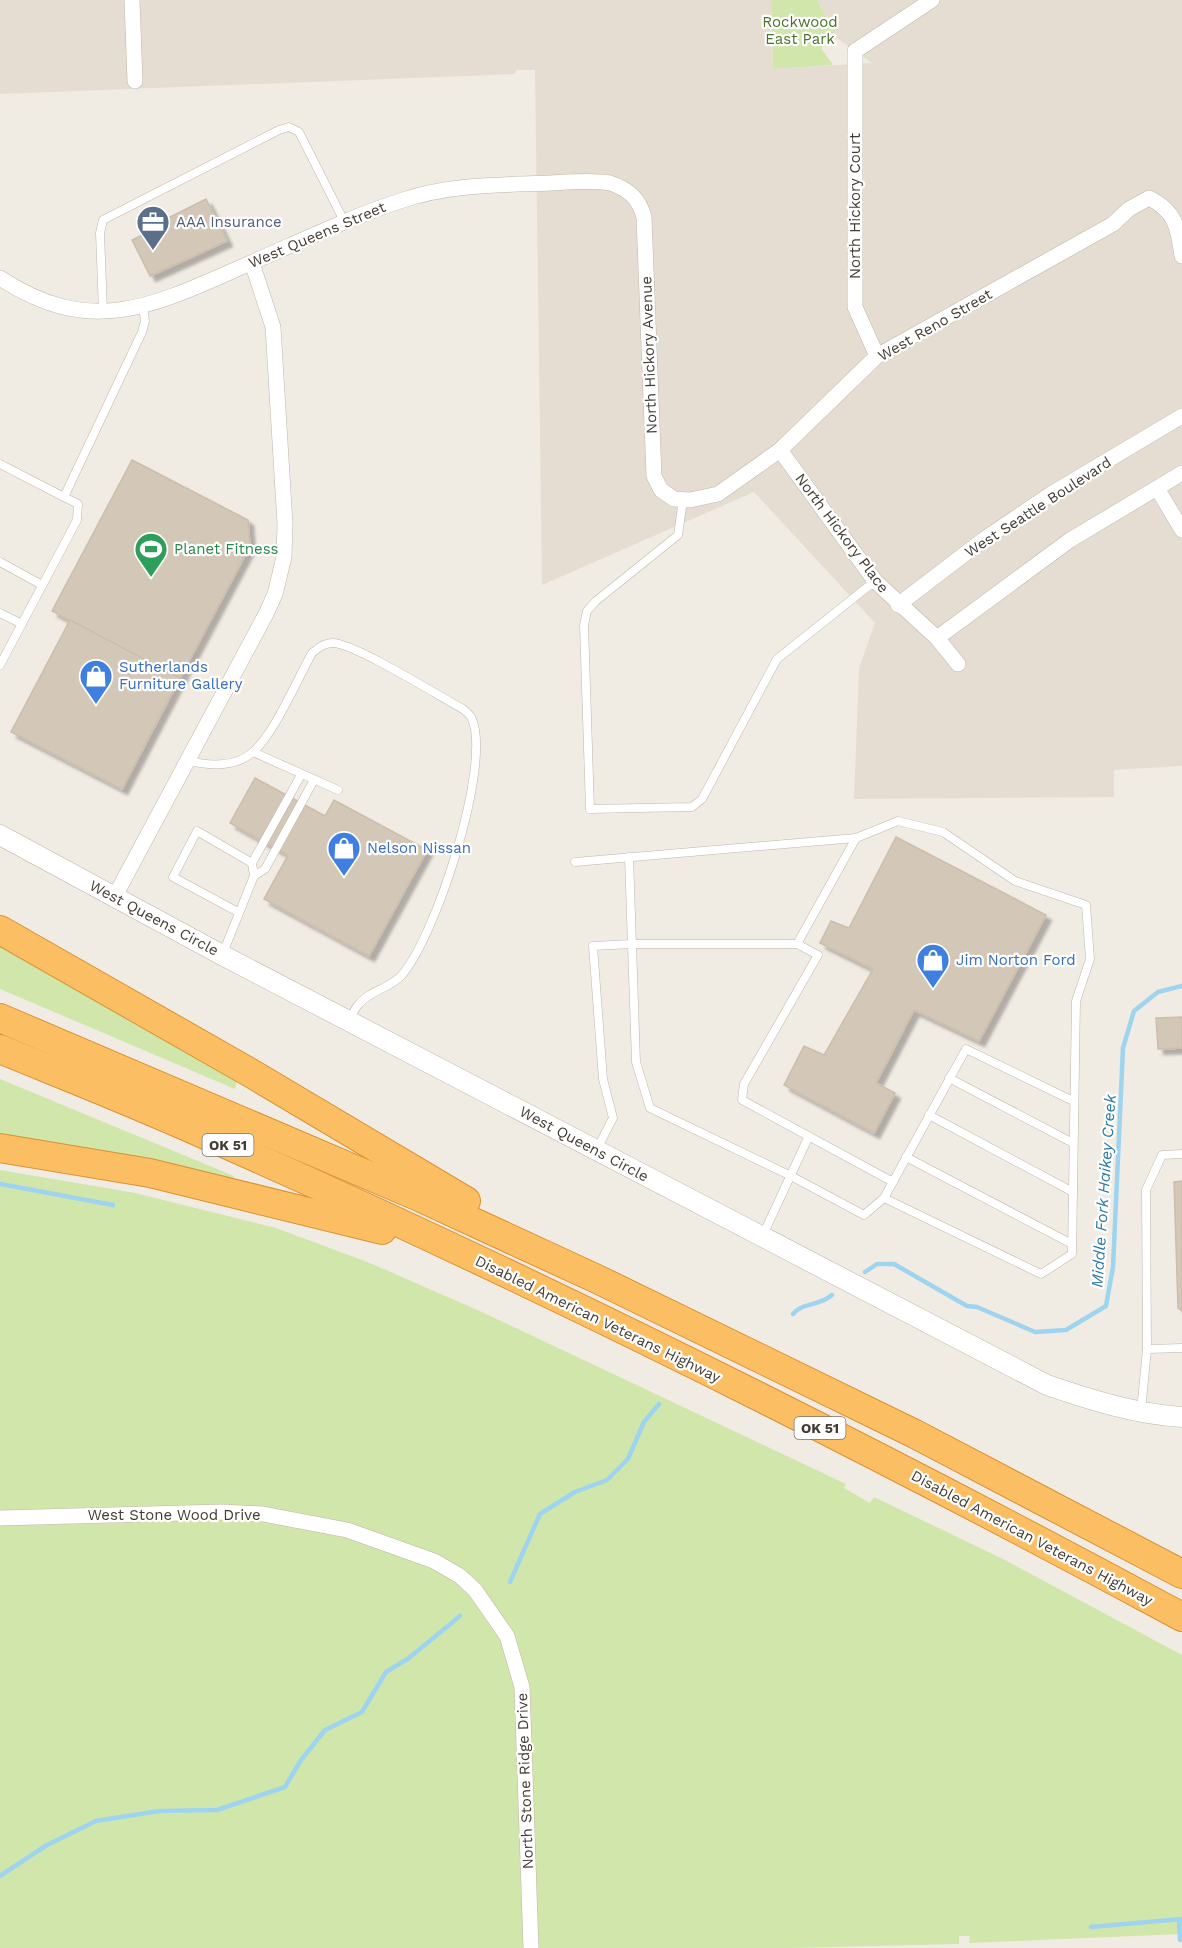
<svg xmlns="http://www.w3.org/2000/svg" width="1182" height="1948" viewBox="0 0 1182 1948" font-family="'Work Sans',sans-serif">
<defs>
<filter id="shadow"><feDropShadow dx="5.5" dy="5.5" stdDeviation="1.5" flood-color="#0004"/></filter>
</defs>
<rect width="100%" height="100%" fill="#f1ece3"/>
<polygon fill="#e5ddd1" points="0,0 771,0 773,69 872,63 837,38 817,0 1182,0 1182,766 1114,770 1114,797 854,799 859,668 875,623 754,492 542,585 535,70 516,70 515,74 0,94"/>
<g fill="#d0e6ab">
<polygon points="771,0 817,0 837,38 821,48 833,65 773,69"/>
<polygon points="0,947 237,1080 235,1089 0,989"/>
<polygon points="0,1079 234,1176 229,1184 0,1141"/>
<polygon points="0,1170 135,1193 276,1228 370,1263 482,1312 846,1484 844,1488 870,1503 874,1497 1005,1560 1182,1655 1182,1934 969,1943 970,1936 959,1936 959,1944 788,1948 0,1948"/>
</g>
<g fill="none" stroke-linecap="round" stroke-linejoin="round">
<g stroke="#9ed4ef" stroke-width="4.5">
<polyline points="0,1184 113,1205"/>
<polyline points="865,1272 877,1264 894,1264 967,1306 977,1307 1035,1332 1066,1330 1106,1306 1113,1267 1123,1048 1134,1011 1158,992 1182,986"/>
<path d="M793 1314C803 1302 820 1306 832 1295"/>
<polyline points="510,1582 540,1514 575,1492 607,1480 628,1459 644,1422 659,1404"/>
<polyline points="0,1876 47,1845 96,1821 159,1811 217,1810 285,1787 301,1760 325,1730 362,1712 386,1672 409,1658 460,1616"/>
<polyline points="1179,1919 1180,1940"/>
<polyline points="1091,1927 1182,1919"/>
</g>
</g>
<g fill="#d3c7b8" stroke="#cdbeac" stroke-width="1.5" filter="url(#shadow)">
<polygon points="206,199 227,241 150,276 132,240 152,230 150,227"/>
<polygon points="132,460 248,520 250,546 180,678 52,611"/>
<polygon points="70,620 180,678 122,789 11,732"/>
<polygon points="255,778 325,816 334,800 427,850 369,956 264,899 288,855 230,823"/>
<polygon points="896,837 1046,915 979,1041 914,1010 876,1083 895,1093 874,1133 784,1085 804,1046 824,1055 873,969 820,943 831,921 849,928"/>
<polygon points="1182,1017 1182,1048 1158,1049 1156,1018"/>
<polygon points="1182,1181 1182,1311 1178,1308 1174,1182"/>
</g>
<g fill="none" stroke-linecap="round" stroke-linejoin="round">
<defs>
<g id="service">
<polyline points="103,312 100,233 103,220 279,130 289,127 299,132 345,223"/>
<polyline points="0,464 64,497 142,332 145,321 143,307"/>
<polyline points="683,500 678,535 596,601 587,611 584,625 590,809 692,807 702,799 777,659 875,581"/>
<polyline points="0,562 42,585"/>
<polyline points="0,613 22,624"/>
<polyline points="0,665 77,520 78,504 64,497"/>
<polyline points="253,752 338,790"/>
<path d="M187 760C207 766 235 768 253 752 274 734 297 680 312 653 318 648 324 643 333 643 354 643 439 696 463 709 466 712 471 715 472 719 492 765 435 939 401 976 390 988 369 991 359 1004 355 1008 352 1015 350 1020"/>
<polyline points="856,838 797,944 818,955 744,1084 742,1100 893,1182"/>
<polyline points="629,857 636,1062 650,1108 791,1176 864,1215 884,1198 966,1049 1073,1101"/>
<polyline points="575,862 856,838 898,821 943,832 1015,881 1086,905 1090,959 1076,1001 1072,1254 1041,1274 884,1198"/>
<polyline points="254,876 265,869 314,780"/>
<polyline points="238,912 173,877 197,831 252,863"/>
<polyline points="223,953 254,876 252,863 301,775"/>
<polyline points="949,1078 1073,1143"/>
<polyline points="929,1115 1073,1192"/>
<polyline points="597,1149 613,1118 603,1079 593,946 632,944 797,944"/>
<polyline points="906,1157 1072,1244"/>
<polyline points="762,1237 808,1138"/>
<polyline points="1147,1349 1182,1348"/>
<polyline points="1141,1411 1147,1349 1146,1190 1162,1155 1182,1154"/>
</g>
<g id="minor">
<polyline points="132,0 135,81"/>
<path d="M0 278C90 337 151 307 239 268 293 245 347 218 403 200 451 184 501 185 551 183 570 182 591 180 610 183 628 189 639 198 644 217L654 476 661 490 674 499 690 500 718 494 780 450 877 356 1113 224 1129 209 1149 198C1176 211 1178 228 1182 256"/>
<polyline points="877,356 855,307 855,51 932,0"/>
<polyline points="780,450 875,581 937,638 958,664"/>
<polyline points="1157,488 1182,530"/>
<polyline points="898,605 983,540 1051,494 1182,416"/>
<polyline points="937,638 1070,540 1182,473"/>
<polyline points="115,896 266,614 275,594 284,557 285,524 273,327 252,263"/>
<polyline points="0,1518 221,1512 263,1514 347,1530 434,1561 460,1576 475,1590 507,1636 522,1687 531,1948"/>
</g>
<path id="tertiary" d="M0 835 222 955 1047 1385C1091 1400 1135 1414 1182 1417"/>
<g id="motorway">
<polyline points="0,930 249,1072 466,1201"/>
<polyline points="0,1018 417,1196 597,1279 915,1434 1182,1574"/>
<path d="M0 1049C73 1079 147 1108 219 1141 546 1286 867 1447 1182 1617"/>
<polyline points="0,1148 150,1173 382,1230"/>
</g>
</defs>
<use href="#service" stroke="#bfb6a9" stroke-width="9"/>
<use href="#minor" stroke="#bfb6a9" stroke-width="16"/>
<use href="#tertiary" stroke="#bfb6a9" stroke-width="21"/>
<use href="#motorway" stroke="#db9133" stroke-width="30"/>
<use href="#service" stroke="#fff" stroke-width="8"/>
<use href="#minor" stroke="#fff" stroke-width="15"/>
<use href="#tertiary" stroke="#fff" stroke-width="20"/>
<use href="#motorway" stroke="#fcbe63" stroke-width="28"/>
</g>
<defs>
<symbol id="office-pin" viewBox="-11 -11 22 30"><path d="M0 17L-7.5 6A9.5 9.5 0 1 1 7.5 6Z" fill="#5c6f8a" stroke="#fff"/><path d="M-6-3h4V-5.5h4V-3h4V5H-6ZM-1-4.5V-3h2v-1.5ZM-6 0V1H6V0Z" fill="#fff"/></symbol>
<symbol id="stadium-pin" viewBox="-11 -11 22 30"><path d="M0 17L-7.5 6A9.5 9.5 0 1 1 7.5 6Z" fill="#2e9e5b" stroke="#fff"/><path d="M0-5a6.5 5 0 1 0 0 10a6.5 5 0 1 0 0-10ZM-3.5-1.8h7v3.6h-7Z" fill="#fff"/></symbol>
<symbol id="shop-pin" viewBox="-11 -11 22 30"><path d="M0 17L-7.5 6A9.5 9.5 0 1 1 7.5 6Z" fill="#3f7fe0" stroke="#fff"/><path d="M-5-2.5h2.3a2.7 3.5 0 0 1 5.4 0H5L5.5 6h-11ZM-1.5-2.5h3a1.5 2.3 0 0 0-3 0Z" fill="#fff"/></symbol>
</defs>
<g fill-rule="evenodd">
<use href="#office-pin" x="134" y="203" width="38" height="52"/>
<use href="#stadium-pin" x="132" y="530" width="38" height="52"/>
<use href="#shop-pin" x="77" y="657" width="38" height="52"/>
<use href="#shop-pin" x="325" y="829" width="38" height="52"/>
<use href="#shop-pin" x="914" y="941" width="38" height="52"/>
</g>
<g text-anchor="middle" stroke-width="4.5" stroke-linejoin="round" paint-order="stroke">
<g fill="#fff" stroke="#7b7670" stroke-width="1.5">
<rect x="202.5" y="1134" width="51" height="22" rx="4.5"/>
<rect x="794.5" y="1417" width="51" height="22" rx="4.5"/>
</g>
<g font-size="14" font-weight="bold" fill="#433c33">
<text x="228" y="1150">OK 51</text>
<text x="820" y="1433">OK 51</text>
</g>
<g font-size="15" fill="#4a7328" stroke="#fff">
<text x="800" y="27">Rockwood<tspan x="800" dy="17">East Park</tspan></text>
</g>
<g font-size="15" fill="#433c33" stroke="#fff">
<text transform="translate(855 206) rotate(-90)" y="5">North Hickory Court</text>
<text transform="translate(317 235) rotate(-23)" y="5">West Queens Street</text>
<text transform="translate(935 325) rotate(-30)" y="5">West Reno Street</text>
<text transform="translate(649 355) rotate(-92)" y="5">North Hickory Avenue</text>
<text transform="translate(1038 507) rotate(-33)" y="5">West Seattle Boulevard</text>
<text transform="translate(842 533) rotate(53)" y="5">North Hickory Place</text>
<text transform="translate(154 918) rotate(28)" y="5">West Queens Circle</text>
<text transform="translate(584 1144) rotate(28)" y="5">West Queens Circle</text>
<text transform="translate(598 1319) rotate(26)" y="5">Disabled American Veterans Highway</text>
<text x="174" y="1520">West Stone Wood Drive</text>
<text transform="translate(1032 1538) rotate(28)" y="5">Disabled American Veterans Highway</text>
<text transform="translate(525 1781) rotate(-92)" y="5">North Stone Ridge Drive</text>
</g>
<g font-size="15" fill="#4e5e75" stroke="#fff" text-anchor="start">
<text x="176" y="227">AAA Insurance</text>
</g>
<g font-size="15" fill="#27864d" stroke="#fff" text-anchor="start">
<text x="174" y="554">Planet Fitness</text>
</g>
<g font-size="15" fill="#366cbe" stroke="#fff" text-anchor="start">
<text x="119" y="672">Sutherlands<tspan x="119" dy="17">Furniture Gallery</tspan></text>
<text x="367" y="853">Nelson Nissan</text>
<text x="956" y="965">Jim Norton Ford</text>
</g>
<g font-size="16" font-style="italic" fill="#2d7aa5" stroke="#fff">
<text transform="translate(1103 1191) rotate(-86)" y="6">Middle Fork Haikey Creek</text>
</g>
</g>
</svg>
